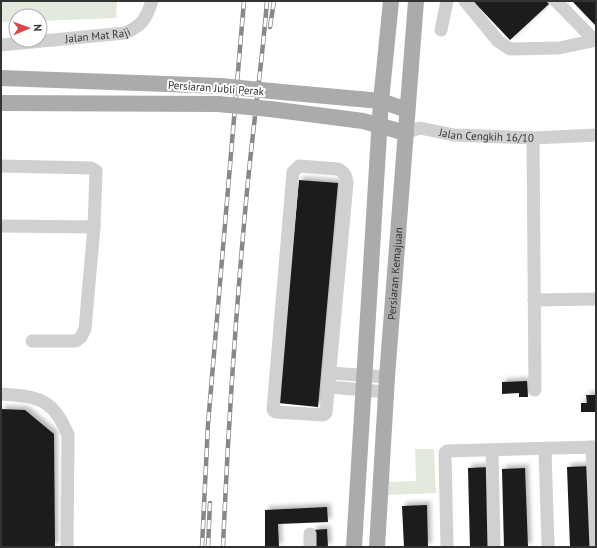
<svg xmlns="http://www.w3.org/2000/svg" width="597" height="548" viewBox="0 0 597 548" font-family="'PT Sans',sans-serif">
<defs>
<filter id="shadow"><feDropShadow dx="3.5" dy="-3.5" stdDeviation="2" flood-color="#0004"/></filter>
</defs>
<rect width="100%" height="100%" fill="#fff"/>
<g fill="#e2e9dd">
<polygon points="1,1 117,1 116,18 40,21 40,16 16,16 16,21 1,22"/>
<polygon points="415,449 434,449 436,493 388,495 389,482 416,481"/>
</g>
<g fill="#1a1a1a" filter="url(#shadow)">
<polygon points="473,1 546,1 549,4 510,40"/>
<polygon points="572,1 596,1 596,26"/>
<polygon points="299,180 338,183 318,407 278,403"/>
<polygon points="527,381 528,397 519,397 519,393 502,394 502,382"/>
<polygon points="586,395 596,395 596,412 581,412 581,403 587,403"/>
<polygon points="1,409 25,410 54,434 55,547 1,547"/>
<polygon points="592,466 595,547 570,547 567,467"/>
<polygon points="491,467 494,547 470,547 468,468"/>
<polygon points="525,468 528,547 504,547 502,469"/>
<polygon points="427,505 428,547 404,547 402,506"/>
<polygon points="327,507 328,522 278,524 279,547 265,547 265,510"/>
<polygon points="327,529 328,547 314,547 313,530"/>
</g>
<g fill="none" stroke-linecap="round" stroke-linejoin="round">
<g stroke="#d0d0d0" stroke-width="13">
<polyline points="465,1 498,41 510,49 559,48 596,40"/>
<polyline points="556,1 594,40"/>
<polyline points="441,30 447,1"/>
<path id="s1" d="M1 45 125 33C143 25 146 19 152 1"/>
<path id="s2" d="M406 133 420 128 454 135 533 138 596 135"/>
<polyline points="533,138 535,390"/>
<polyline points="1,166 91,168 96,171 94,227 85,329 81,337 76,341 32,341"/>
<path d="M299 166 338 169C344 172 346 175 347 183L326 413 323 415 276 412 273 410 293 172Z"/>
<polyline points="1,226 94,227"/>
<polyline points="534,300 596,299"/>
<polyline points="330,373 387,377"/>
<polyline points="329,387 386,392"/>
<path d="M1 394C37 397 53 397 68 435L67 547"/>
<polyline points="592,447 596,547"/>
<polyline points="545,450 548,547"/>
<polyline points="492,451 494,547"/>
<polyline points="310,534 310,547"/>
<polyline points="447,547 445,453 447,451 596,447"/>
</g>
<g stroke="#ababab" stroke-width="16">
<polyline points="1,78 221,86"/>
<polyline points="271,91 381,101 407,110"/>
<polyline points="1,103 218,104"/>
<polyline points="270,109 363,121 406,133"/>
<polyline points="354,547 381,101 391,1"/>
<path id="s3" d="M377 547 387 377 416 1"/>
</g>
<defs>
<g id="rail">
<polyline points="270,27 274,1"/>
<polyline points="202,547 208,424 244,1"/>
<polyline points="208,547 210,503"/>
<path d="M223 547C228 428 236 309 247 191 253 127 262 64 267 1"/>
</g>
</defs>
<use href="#rail" stroke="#888" stroke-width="4.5"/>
<use href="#rail" stroke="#fff" stroke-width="3" stroke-dasharray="9" stroke-linecap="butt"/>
<g stroke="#ababab" stroke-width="16">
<polyline points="221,86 271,91"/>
<polyline points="218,104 270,109"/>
</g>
</g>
<g text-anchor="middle" stroke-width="4" stroke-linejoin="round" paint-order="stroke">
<g font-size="11" fill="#333" stroke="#fff">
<text dy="4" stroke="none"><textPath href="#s1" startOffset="97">Jalan Mat Raji</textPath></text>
<text transform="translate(216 88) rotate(4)" y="4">Persiaran Jubli Perak</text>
<text dy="4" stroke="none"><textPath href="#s2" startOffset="82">Jalan Cengkih 16/10</textPath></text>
<text dy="4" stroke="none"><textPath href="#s3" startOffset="274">Persiaran Kemajuan</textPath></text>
</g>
</g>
<rect width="597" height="548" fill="none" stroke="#333333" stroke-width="4"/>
<g transform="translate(28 28) rotate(88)"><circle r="19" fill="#ffffff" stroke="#adadad"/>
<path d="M0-3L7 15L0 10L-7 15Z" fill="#d94648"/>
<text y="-6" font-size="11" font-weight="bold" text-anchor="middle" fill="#333333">N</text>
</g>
</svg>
